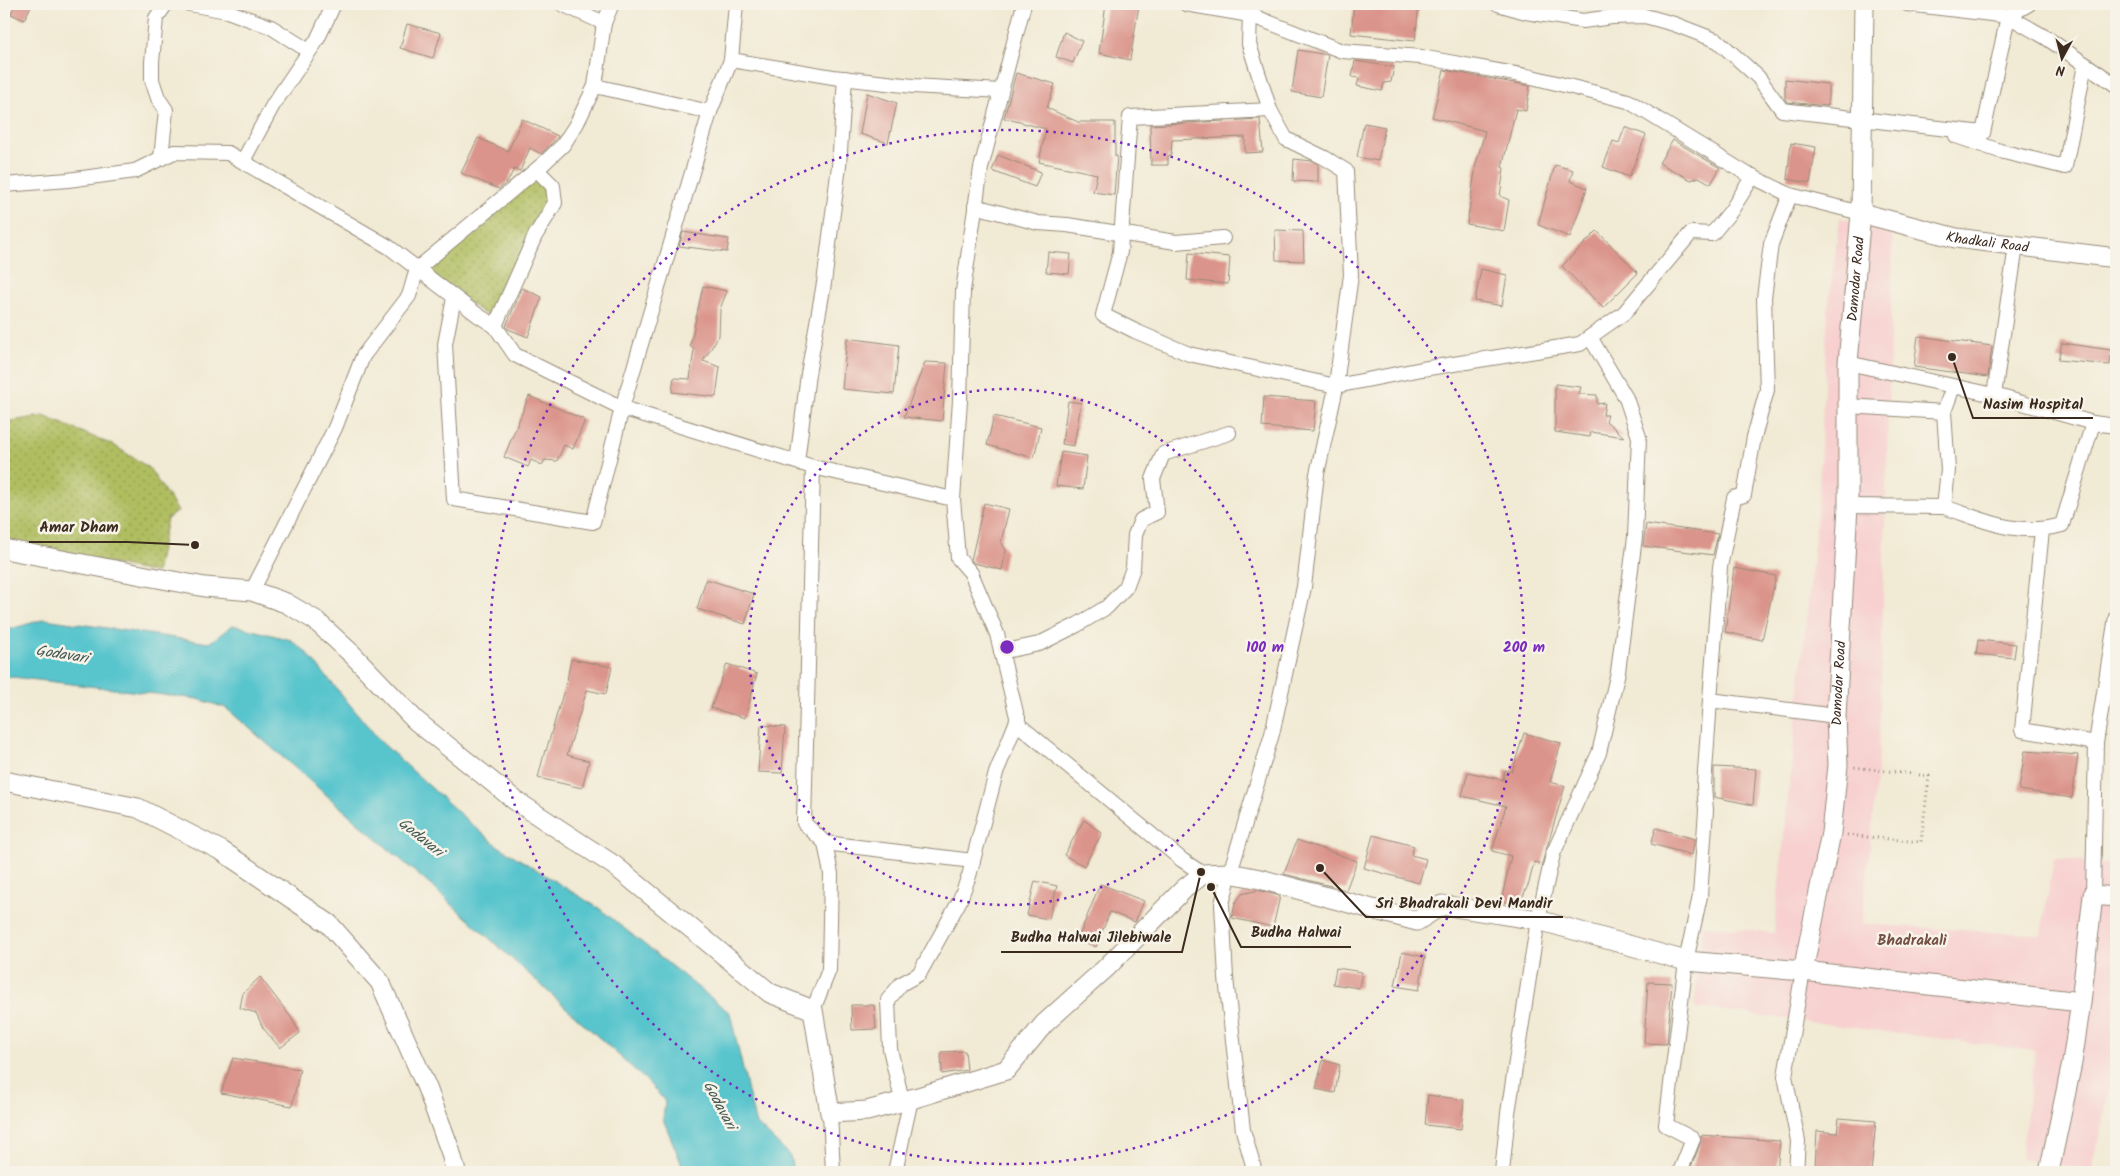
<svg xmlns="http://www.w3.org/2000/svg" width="2120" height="1176" viewBox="0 0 2120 1176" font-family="Kalam,sans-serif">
<defs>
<pattern id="grass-dots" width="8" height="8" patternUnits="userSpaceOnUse" patternTransform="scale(1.25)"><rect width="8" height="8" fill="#b0be60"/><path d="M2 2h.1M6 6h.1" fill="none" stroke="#909b4f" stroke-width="1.8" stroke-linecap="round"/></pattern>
</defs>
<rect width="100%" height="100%" fill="#f7f3e8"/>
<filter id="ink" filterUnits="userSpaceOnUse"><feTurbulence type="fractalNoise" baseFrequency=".02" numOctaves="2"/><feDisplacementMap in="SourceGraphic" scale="10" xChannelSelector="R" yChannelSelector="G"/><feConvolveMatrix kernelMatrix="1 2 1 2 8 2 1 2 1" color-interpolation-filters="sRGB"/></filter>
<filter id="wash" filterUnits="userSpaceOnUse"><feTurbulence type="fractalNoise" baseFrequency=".0096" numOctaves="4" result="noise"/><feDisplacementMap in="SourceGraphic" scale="20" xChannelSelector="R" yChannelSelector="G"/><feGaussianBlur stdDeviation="1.12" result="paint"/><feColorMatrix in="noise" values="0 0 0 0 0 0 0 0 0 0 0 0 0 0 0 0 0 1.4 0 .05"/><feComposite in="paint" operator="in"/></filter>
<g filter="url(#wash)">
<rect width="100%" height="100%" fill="#f1ead4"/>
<polygon fill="#f7d0cf" points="1840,218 1893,231 1879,753 1862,924 2041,935 2054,858 2116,865 2116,1059 2092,1170 2021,1159 2035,1051 1694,1007 1703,925 1774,933 1818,507 1828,309"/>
<g fill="url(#grass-dots)" stroke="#76743f">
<polygon points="535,175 549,187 549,204 493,320 424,270"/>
<polygon points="44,416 115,446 149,468 178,511 167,519 156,573 4,542 4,422"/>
</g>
<polygon fill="#58c5cd" stroke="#4a7876" points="45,619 209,643 233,625 291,640 306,652 381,742 470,823 498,846 600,909 730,1013 755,1122 790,1156 793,1172 685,1172 663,1119 665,1101 646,1080 437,891 226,708 198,699 4,676 4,631"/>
<g id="blocks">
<g fill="#db948b">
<polygon points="15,4 32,4 24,20 11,14"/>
<polygon points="1106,4 1139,5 1130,60 1099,53"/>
<polygon points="1354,4 1419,4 1415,41 1351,34"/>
<polygon points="407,24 441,33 433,58 400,48"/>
<polygon points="1064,32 1082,41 1073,63 1056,57"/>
<polygon points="1298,50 1328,55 1321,97 1292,92"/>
<polygon points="1355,61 1394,67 1391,82 1384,83 1382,91 1357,86 1359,78 1352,77"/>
<polygon points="1444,70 1530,86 1526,111 1516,109 1502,167 1504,168 1500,196 1509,200 1504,231 1467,224 1476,164 1485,131 1432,117"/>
<polygon points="1016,73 1055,84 1047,108 1078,122 1115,122 1115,156 1117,156 1114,195 1093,192 1097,174 1039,162 1046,129 1004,118"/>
<polygon points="1785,79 1828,84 1828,106 1787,102 1785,99"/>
<polygon points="867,93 897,103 888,143 860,134"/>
<polygon points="522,119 558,136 558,137 541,154 530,148 520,171 514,169 508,181 499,189 461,173 478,138 508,151"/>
<polygon points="1260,119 1263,152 1245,153 1245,137 1172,140 1171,155 1168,156 1168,165 1151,165 1150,125"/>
<polygon points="1364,123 1385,127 1378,161 1357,157"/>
<polygon points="1625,127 1646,135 1629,177 1603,167 1613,141 1619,143"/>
<polygon points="1673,140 1720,168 1711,184 1699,177 1691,180 1659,163"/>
<polygon points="1791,143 1816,147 1810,183 1787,179"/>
<polygon points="998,155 1041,172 1035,187 992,171"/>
<polygon points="1294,159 1312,161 1318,164 1318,182 1293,181"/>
<polygon points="1555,165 1573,170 1570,181 1587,188 1570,237 1538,225"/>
<polygon points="1275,230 1303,231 1304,261 1276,260"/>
<polygon points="1597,231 1638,273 1603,308 1562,266"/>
<polygon points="683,232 729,239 727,252 679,246"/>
<polygon points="1048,252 1071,254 1069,274 1046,272"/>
<polygon points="1189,253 1230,257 1228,284 1187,280"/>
<polygon points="1481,269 1507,275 1502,306 1475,301"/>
<polygon points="703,286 727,291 720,309 719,336 703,361 720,367 716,397 672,392 674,378 690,379 694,349 690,346"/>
<polygon points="522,288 542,297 528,337 508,329 506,326"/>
<polygon points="1918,336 1992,346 1988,377 1914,367"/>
<polygon points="847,338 899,345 894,394 842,389"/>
<polygon points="2062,343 2111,350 2110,365 2058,360"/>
<polygon points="925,362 947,363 942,421 904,417"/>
<polygon points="1555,384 1581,387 1579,394 1597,395 1597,404 1605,403 1603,415 1608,415 1606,421 1624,437 1591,432 1590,437 1555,432"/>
<polygon points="529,396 585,420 573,449 564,445 557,461 545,460 542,465 531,460 528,467 504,457"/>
<polygon points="1264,397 1316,401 1313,431 1262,427"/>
<polygon points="1068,401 1081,403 1074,446 1062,444"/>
<polygon points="994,416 1041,427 1034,458 987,445"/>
<polygon points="1061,452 1087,456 1083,489 1056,486"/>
<polygon points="984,503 1009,509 1001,542 1006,550 1002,570 974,563 971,560"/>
<polygon points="1646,524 1718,534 1713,555 1643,546"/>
<polygon points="1734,568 1776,576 1762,640 1725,632"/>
<polygon points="706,579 754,594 745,624 697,609"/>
<polygon points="1978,640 2016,644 2014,658 1976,654"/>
<polygon points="571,659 612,667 606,694 587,690 567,755 589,761 582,788 538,778 545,750 546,751 567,680"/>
<polygon points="727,664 757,674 745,718 711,708"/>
<polygon points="761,725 785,727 782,773 758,772"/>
<polygon points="1524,733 1561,743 1550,782 1565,786 1542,864 1534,862 1529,883 1523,896 1514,903 1501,902 1511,856 1492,851 1506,806 1462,796 1468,772 1503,780 1505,770 1512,772"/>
<polygon points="2025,751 2078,755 2072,798 2019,790"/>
<polygon points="1714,767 1756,769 1753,805 1714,797"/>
<polygon points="1084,820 1102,833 1084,866 1064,855"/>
<polygon points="1656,828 1695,839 1692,855 1651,844"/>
<polygon points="1373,835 1414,846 1411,855 1426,859 1419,883 1364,868"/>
<polygon points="1297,840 1357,861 1346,890 1284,874"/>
<polygon points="1035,881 1057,886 1049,919 1027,915"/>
<polygon points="1100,884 1144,901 1135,922 1110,912 1096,947 1078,939"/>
<polygon points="1258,890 1280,896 1273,927 1232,918 1235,903 1242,894"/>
<polygon points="1402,952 1425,957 1419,990 1395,986"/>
<polygon points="1336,968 1362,972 1359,988 1333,984"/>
<polygon points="260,977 290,1016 300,1033 280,1048 263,1028 256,1013 240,1008 243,993"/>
<polygon points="1648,982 1672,983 1667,1044 1644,1043"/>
<polygon points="851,1005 874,1005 876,1029 852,1030"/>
<polygon points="965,1051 967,1070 942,1074 941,1052"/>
<polygon points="233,1058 300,1069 292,1106 221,1093"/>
<polygon points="1323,1060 1340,1065 1335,1093 1316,1089"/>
<polygon points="1428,1095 1464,1100 1461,1129 1425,1125"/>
<polygon points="1839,1118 1876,1121 1871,1172 1815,1168 1817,1131 1837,1133"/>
<polygon points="1701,1135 1780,1141 1777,1172 1689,1172 1701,1142"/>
</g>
</g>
</g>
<g filter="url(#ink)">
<use href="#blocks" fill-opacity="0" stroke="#968a79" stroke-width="1"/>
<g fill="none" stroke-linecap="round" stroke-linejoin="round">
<defs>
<g id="street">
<polyline points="189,4 227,11 271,27 309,51"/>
<polyline points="562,4 604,23 595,86 710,112"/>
<polyline points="1186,4 1250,15 1249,44 1270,110 1286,139 1325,158 1346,171 1351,275 1335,392 1317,474 1304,587 1272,734 1230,873 1222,904 1226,978 1243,1130 1255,1172"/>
<polyline points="1252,4 1250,15 1342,51 1421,57 1532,77 1628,101 1747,174 1790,195 1861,213"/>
<polyline points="1498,4 1526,12 1583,21 1612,17 1645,16 1674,24 1718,41 1758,77 1782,110 1983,133 2008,16 2029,4"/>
<polyline points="1907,4 2008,16 2045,37 2116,85"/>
<polyline points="604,23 612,4"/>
<polyline points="731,60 833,77 913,86 1001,91"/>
<polyline points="1270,110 1130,117 1120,252 1103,315 1135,331 1189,354 1336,386 1422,369 1580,344 1624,313 1691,233 1712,234 1731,211 1753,176"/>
<polyline points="1956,136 2000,151 2065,167 2085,65"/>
<polyline points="161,158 166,110 158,98 152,80 152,62 156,18 166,4"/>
<polyline points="243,161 273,105 317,40 334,4"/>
<polyline points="4,185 68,180 135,171 174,152 228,153 389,247 479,316 495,326 515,355 622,408 813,467 953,499 958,558 971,573 997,634 1019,725 1182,860 1203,874"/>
<polyline points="1790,195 1771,244 1764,298 1767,390 1754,437 1744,495 1734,498 1720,567 1710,700 1836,716"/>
<polyline points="975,206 1038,223 1067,225 1176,242 1223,238"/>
<polyline points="454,298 445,344 454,499 593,522 622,408 710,112 731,60 736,4"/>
<polyline points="495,326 535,236 555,203 553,186 537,170"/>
<polyline points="1848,363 1994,395 2093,423 2116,426"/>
<polyline points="1994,395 2016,246"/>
<polyline points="1848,406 1944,412 1948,470 1944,507 1848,506"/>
<polyline points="1944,412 1953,387"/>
<polyline points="797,462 808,374 824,283 839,166 845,78"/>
<polyline points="813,467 804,823 825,843 831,874 829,970 813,1010"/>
<polyline points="953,499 960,401 963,291 981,168 1024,4"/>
<path d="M1944 507C1987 521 2016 537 2062 525L2093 423"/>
<polyline points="2042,530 2022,730 2096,743"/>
<polyline points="252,591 335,428 363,356 409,296 417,269 542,165 563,145 577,123 595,86"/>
<polyline points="1001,652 1039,644 1077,625 1107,607 1126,587 1133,568 1135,535 1141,520 1157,512 1153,479 1163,454 1229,433"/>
<polyline points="825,843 973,861"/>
<polyline points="2093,895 2096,743 2116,617"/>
<polyline points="902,1100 890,1049 888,1000 901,984 919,974 959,902 969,876 996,773 1018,718"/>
<polyline points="830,1113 833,1172"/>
<polyline points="895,1172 911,1099"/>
<polyline points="1502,1172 1508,1113 1538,920 1553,854 1599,753 1618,672 1635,537 1639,437 1626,398 1590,337"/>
<polyline points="1680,1172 1693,1139 1666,1125 1686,961 1700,896 1706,810 1704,786 1710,700"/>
<polyline points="1796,1172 1798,1141 1785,1076 1803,971"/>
</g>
<g id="secondary">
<path id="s1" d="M1861 213 1956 238 2116 258"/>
<polyline points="4,549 205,587 252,591 286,603 315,620 353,655 415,720 516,801 615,866 770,993 813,1010 830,1113 867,1111 915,1098 1006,1070 1044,1024 1106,968 1185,888 1203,874 1230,873 1260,879 1417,921 1442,905 1538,920 1686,961 1803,971 2081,1002"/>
<polyline points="4,781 138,808 222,851 329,924 380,982 427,1088 450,1150 456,1172"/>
<path id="s2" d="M1803 971 1831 833 1838 765 1836 716 1848 506V363L1861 213 1864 4"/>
<polyline points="2049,1172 2072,1063 2081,1002 2093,895 2116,897"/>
</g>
</defs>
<use href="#street" stroke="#968a79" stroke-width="16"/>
<use href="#secondary" stroke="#968a79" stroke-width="21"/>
<polyline stroke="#968a79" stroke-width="3" stroke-dasharray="1 4" stroke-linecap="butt" points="1847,835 1921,842 1929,776 1854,767"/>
<use href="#street" stroke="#fff" stroke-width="14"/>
<use href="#secondary" stroke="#fff" stroke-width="19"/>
</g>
</g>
<g fill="none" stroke="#7b2cbf" stroke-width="2.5" stroke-dasharray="2.5 5">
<circle cx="1007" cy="647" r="258"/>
<circle cx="1007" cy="647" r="517"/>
</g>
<g text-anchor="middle" stroke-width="5" stroke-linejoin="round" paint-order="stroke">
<g font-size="14" fill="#3b2a1e" stroke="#f7f3e8">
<text dy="5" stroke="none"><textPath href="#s1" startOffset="130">Khadkali Road</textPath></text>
<text dy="5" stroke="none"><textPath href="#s2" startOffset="696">Damodar Road</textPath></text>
<text dy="5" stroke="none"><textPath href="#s2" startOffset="291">Damodar Road</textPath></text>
</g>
<g font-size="15" font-style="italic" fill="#445853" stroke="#f7f3e8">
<text transform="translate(62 654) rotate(9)" y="5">Godavari</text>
<text transform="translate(421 837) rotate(39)" y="5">Godavari</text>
<text transform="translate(720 1105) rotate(62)" y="5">Godavari</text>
</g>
<g font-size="15" font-weight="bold" fill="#734f44" stroke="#f7f3e8">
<text x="1912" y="945">Bhadrakali</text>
</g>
</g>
<circle cx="1007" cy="647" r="8" fill="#7b2cbf" stroke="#f7f3e8" stroke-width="2.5"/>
<g font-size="15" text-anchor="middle" font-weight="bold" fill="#7b2cbf" stroke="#f7f3e8" stroke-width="5" stroke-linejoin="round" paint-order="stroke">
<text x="1265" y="652">100 m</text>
<text x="1524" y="652">200 m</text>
</g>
<path fill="none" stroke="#3b2a1e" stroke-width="2" d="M1952 357L1973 418H2093M195 545L128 542H29M1320 868L1366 917H1563M1211 887L1241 947H1351M1201 872L1182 952H1001"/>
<g fill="#3b2a1e" stroke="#f7f3e8" stroke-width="2">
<circle cx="1952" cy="357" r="5"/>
<circle cx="195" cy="545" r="5"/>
<circle cx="1320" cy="868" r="5"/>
<circle cx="1211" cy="887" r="5"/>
<circle cx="1201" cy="872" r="5"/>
</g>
<g font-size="15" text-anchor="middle" font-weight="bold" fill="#3b2a1e" stroke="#f7f3e8" stroke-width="5" stroke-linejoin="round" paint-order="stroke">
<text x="2033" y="409">Nasim Hospital</text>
<text x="79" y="532">Amar Dham</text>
<text x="1464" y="908">Sri Bhadrakali Devi Mandir</text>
<text x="1296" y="937">Budha Halwai</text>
<text x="1091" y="942">Budha Halwai Jilebiwale</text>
</g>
<rect width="2120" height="1176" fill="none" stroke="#f7f3e8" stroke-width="20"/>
<g transform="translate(2062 58) rotate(187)" stroke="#f7f3e8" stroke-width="4" paint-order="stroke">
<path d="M0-4L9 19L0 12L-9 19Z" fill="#3b2a1e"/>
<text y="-8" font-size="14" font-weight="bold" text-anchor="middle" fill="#3b2a1e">N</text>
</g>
</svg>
